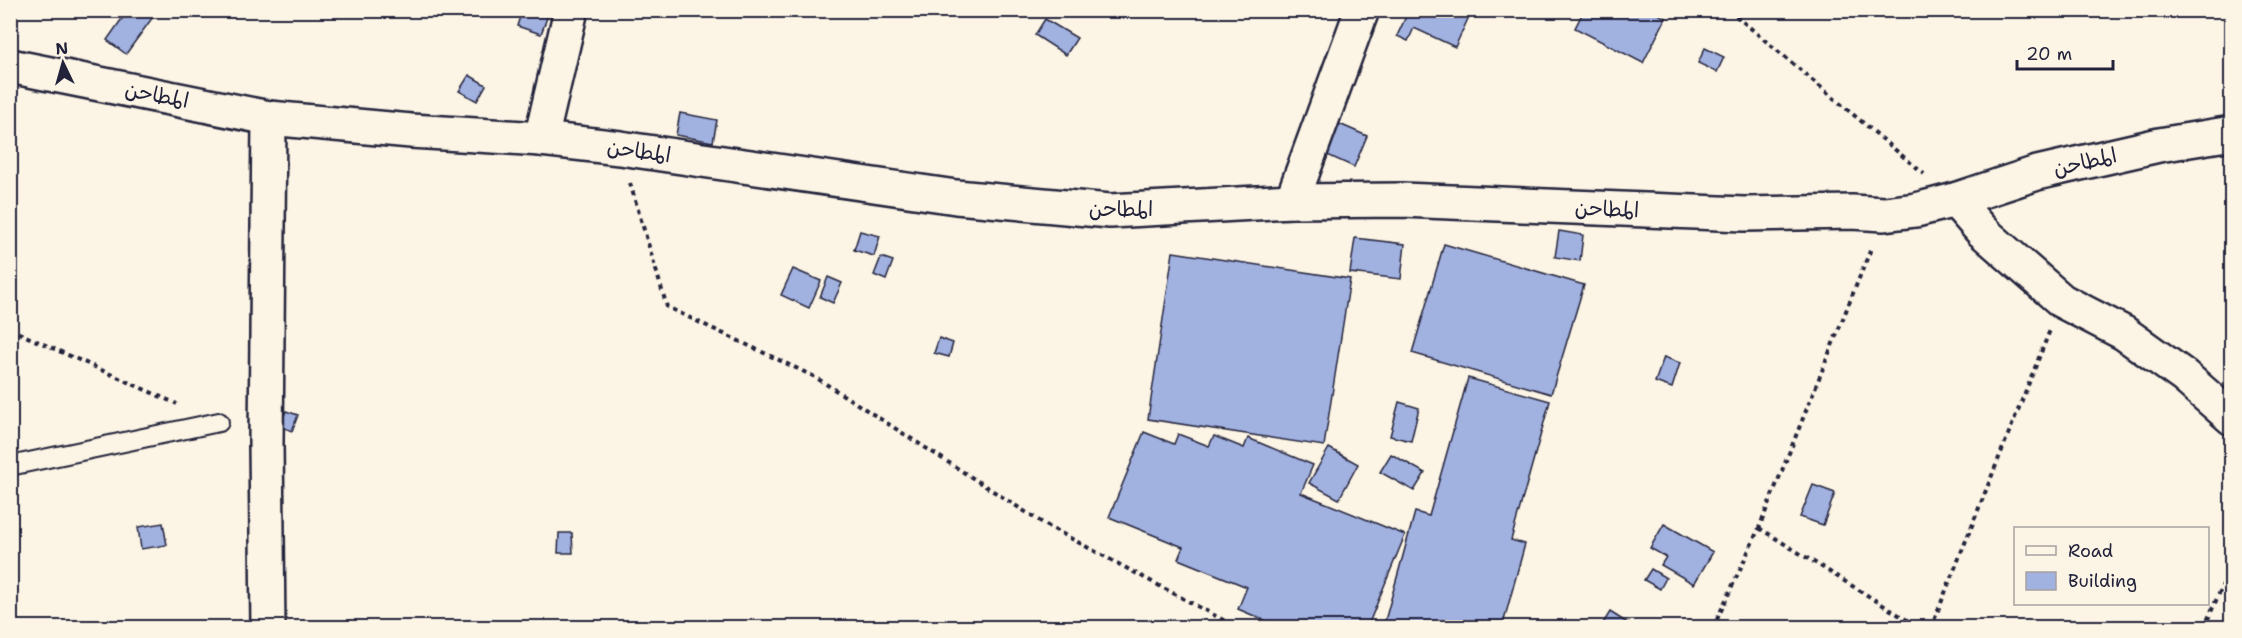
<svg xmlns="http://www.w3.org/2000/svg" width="2242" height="638" viewBox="0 0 2242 638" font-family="'Shantell Sans','Playpen Sans Arabic',sans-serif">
<rect width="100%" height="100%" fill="#fcf5e5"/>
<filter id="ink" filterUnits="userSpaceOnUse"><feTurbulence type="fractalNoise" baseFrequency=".0167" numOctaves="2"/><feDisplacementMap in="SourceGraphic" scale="12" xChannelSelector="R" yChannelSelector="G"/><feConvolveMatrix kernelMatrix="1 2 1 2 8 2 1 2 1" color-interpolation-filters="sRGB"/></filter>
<g filter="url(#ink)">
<g fill="#a1b1e0" stroke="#22223b" stroke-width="1.5">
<polygon points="128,10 143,10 153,17 126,54 107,40"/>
<polygon points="522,10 535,10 548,15 541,34 517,26"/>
<polygon points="1409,10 1472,10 1455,47 1414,28 1408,41 1397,36"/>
<polygon points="1584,10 1651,10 1666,18 1643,63 1575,28"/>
<polygon points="1045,19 1077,38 1066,55 1035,35"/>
<polygon points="1705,48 1724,57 1717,72 1698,63"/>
<polygon points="469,75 486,85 477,101 459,91"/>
<polygon points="680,113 717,120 713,142 676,135"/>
<polygon points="1337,123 1367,136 1354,167 1323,153"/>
<polygon points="860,231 880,236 874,256 854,250"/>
<polygon points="1559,231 1583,235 1580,261 1555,257"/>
<polygon points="1355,238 1405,244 1401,279 1350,273"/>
<polygon points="1444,244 1584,285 1551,394 1412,353"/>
<polygon points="1173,252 1350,279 1324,446 1148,419"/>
<polygon points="881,257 893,261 886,280 874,275"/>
<polygon points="793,269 821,281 809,308 781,295"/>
<polygon points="828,277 842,283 833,303 820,297"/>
<polygon points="939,338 953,343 949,357 934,353"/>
<polygon points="1664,357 1680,363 1672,388 1655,382"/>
<polygon points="1468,378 1550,401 1511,540 1525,544 1502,628 1383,628 1415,512 1429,516"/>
<polygon points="1399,402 1419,408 1411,441 1390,436"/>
<polygon points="286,411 298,415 292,431 280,426"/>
<polygon points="1144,432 1174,444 1178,434 1209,446 1214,436 1244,448 1248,438 1313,465 1301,493 1405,535 1367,628 1283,628 1238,609 1247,587 1178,559 1183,547 1109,517"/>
<polygon points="1329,448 1358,464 1339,499 1309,483"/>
<polygon points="1391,454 1425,473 1414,491 1380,472"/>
<polygon points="1813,485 1835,493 1823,525 1800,517"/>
<polygon points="163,523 167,545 141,549 138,527"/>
<polygon points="1664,524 1713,552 1694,584 1661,565 1666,557 1650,548"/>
<polygon points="559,533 572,533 573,553 558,553"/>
<polygon points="1651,569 1666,578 1660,589 1644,580"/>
<polygon points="1610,612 1629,624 1626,628 1600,628"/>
</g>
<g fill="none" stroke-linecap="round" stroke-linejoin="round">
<defs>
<polyline id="lane" points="10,466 219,422"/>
<g id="street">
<polyline points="541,139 571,10"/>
<polyline points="1955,200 1982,231 2062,301 2124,333 2184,376 2232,418"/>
<polyline points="1292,201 1362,10"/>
<polyline points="268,628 266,443 269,118"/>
</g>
<polyline id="secondary" points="10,66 269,118 411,131 541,139 620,148 956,197 1110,211 1292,201 1402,200 1744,214 1852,212 1884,214 1916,210 1955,200 2037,173 2159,145 2232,133"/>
</defs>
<use href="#lane" stroke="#22223b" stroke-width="22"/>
<use href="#street" stroke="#22223b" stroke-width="38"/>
<use href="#secondary" stroke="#22223b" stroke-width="38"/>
<g stroke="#22223b" stroke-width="4" stroke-dasharray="4.5 4.5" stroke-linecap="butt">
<polyline points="1729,10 1924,174"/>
<polyline points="630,183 667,307 815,377 1046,525 1238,628"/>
<polyline points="10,329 177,404"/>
<polyline points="1759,528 1920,628"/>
<polyline points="1713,628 1759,528 1872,246"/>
<polyline points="1931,628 2050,330"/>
<polyline points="2204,628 2232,564"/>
</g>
<use href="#lane" stroke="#fcf5e5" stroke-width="18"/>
<use href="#street" stroke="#fcf5e5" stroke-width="33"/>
<use href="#secondary" stroke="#fcf5e5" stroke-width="33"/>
</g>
</g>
<g text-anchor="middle" stroke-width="4.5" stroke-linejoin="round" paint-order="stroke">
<g font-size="21" fill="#22223b" stroke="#fcf5e5">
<text transform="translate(157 95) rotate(11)" y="7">المطاحن</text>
<text transform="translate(639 151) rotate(8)" y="7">المطاحن</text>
<text transform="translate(2085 162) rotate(-13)" y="7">المطاحن</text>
<text x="1121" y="216">المطاحن</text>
<text transform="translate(1607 209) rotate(2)" y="7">المطاحن</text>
</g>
</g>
<rect width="2242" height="638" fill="none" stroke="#fcf5e5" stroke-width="36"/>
<rect x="18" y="18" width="2206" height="602" fill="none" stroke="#22223b" stroke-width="2" filter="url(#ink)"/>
<rect x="2014" y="527" width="195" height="78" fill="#fcf5e5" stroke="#a5a1a1" stroke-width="1.5"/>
<rect x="2026" y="546" width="30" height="9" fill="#fcf5e5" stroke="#a5a1a1" stroke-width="1.5"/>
<text x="2068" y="557" font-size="18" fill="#22223b">Road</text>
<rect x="2026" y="572" width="30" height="18" fill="#a1b1e0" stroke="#a5a1a1" stroke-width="1.5"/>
<text x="2068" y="587" font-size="18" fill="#22223b">Building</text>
<g transform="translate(63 63) rotate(355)" stroke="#fcf5e5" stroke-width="4.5" paint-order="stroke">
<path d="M0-4.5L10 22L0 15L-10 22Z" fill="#22223b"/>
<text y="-9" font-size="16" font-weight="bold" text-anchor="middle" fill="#22223b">N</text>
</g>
<path d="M2017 60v9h96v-9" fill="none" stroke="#22223b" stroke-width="3"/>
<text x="2026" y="60" font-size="18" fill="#22223b" stroke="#fcf5e5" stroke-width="4.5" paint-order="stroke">20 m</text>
</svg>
